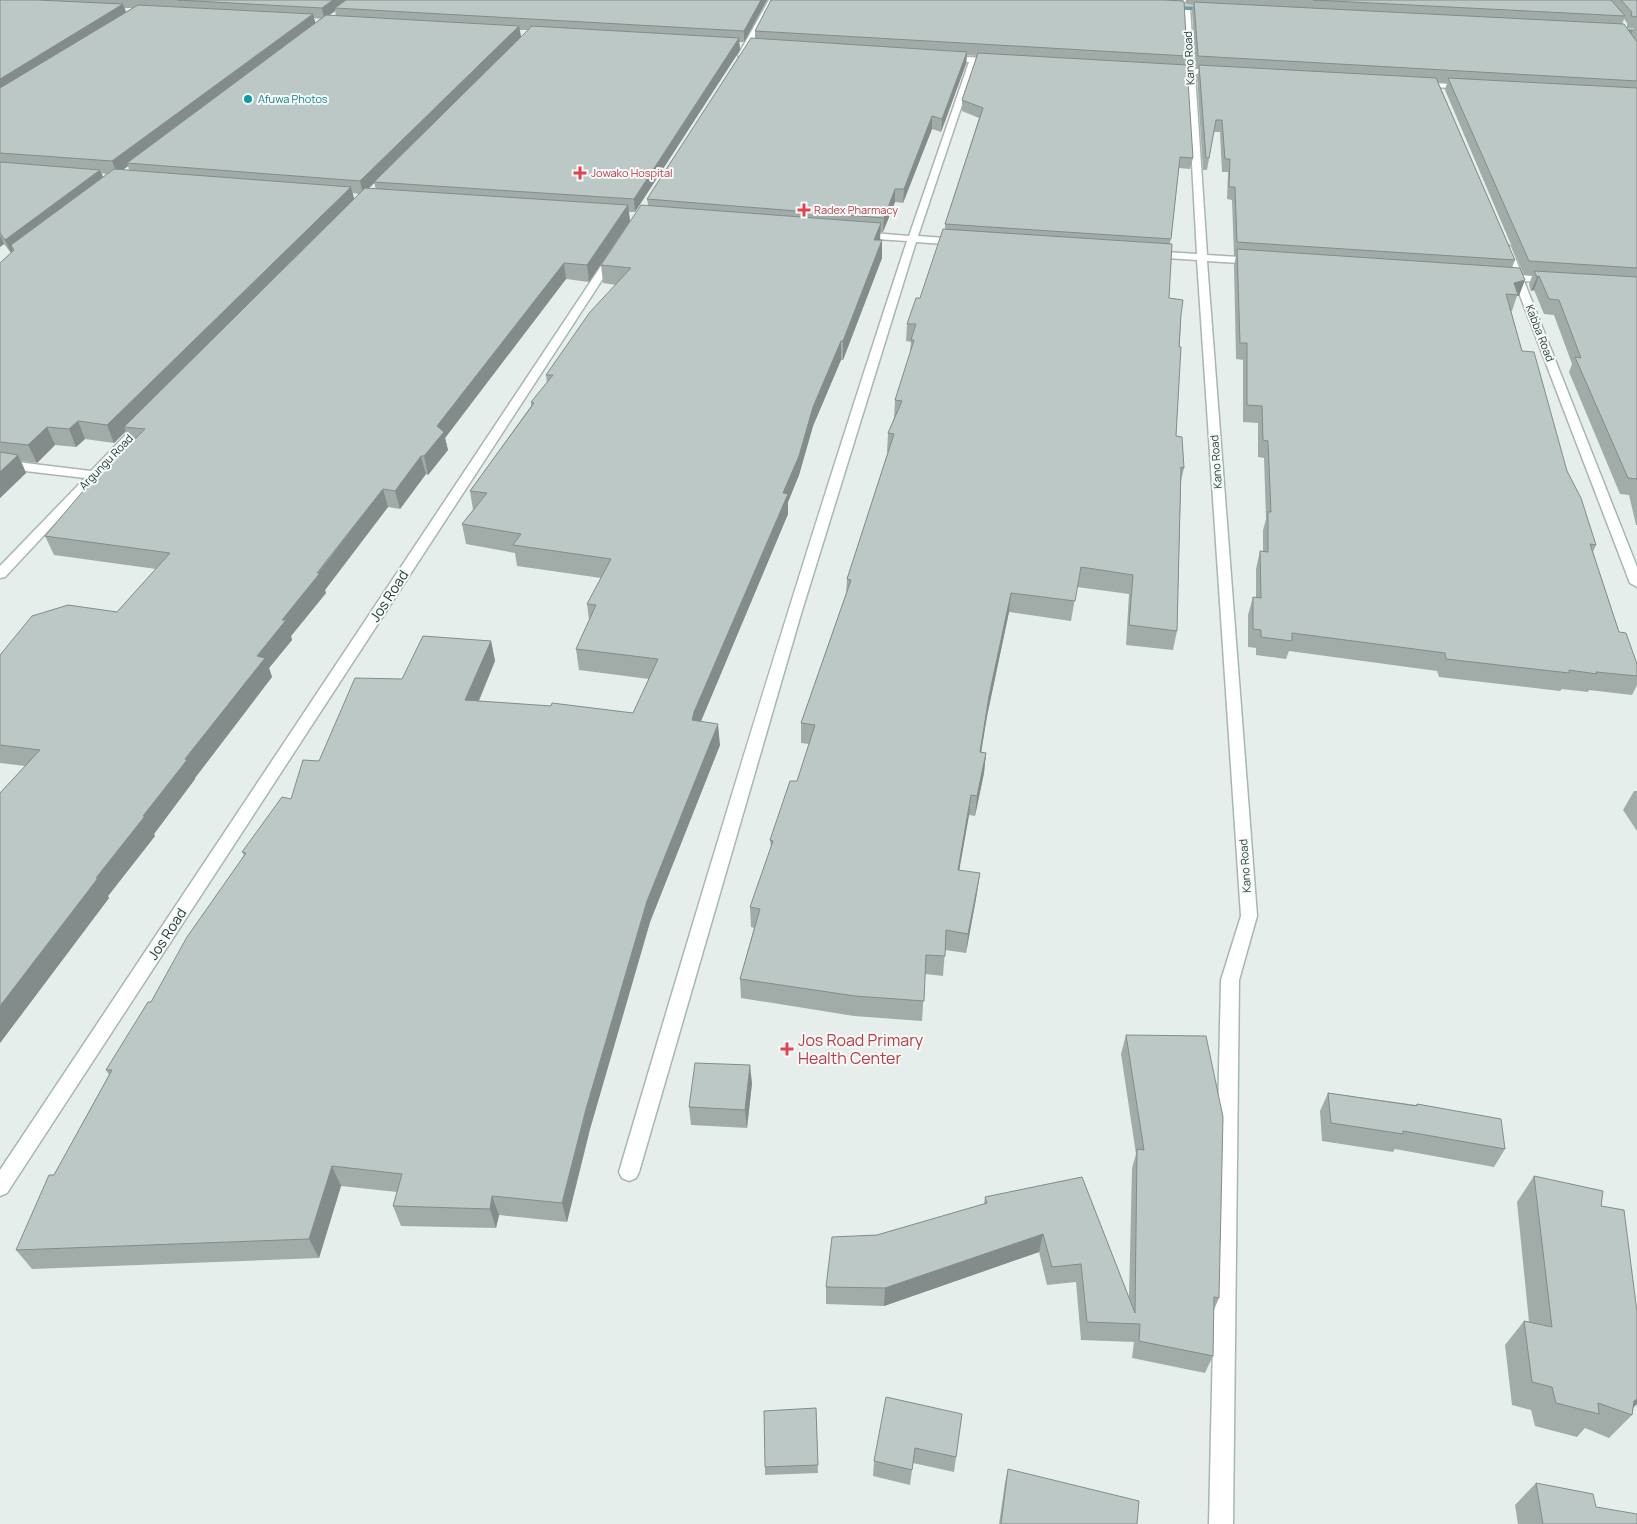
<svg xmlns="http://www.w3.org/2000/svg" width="1637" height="1524" viewBox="0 0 1637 1524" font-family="Manrope,sans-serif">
<rect width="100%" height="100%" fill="#e6eeeb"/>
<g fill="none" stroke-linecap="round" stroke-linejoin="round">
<defs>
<g id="street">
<polygon points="769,0 775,0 746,55 739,57 738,55"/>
<polygon points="1187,6 1190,8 1194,69 1219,71 1223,73 1219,75 1195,74 1207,255 1255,258 1260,261 1255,264 1207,261 1257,916 1239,980 1233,1524 1209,1524 1221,980 1241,916 1197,260 1151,257 1146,254 1151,251 1197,254 1187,73 1167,72 1163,70 1167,68 1187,69 1184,8"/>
<path d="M944 57C955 56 992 57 1000 62L996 64 976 63 918 236 958 239 963 242 958 245 916 242 801 614 639 1172 636 1178 629 1181 622 1178 619 1172C711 860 805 549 907 241L861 238 856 235 861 232 909 236 969 62 947 61H944Z"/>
<polygon points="1416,82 1466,85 1470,87 1466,89 1419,86 1415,84"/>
<polygon points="1506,244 1511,247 1522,275 1552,277 1557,280 1552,283 1524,281 1637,567 1637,587 1630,583 1514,280 1505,280 1500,277 1505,274 1512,275 1501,247"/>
<polygon points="612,254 617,257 7,1193 0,1196 0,1170 607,257"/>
<polygon points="142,421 146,422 148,424 146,426 5,577 0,578 0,566 85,478 0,468 0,460 91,471 138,422"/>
</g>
<polygon id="secondary" points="1182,0 1188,0 1188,2 1183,3"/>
<g id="primary">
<polygon points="1164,5 1214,8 1217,10 1214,12 1162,8 1162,6"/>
<polygon points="1609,28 1637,30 1637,34 1607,31 1607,29"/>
</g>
</defs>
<use href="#street" stroke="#a8b6b3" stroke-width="3"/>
<use href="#secondary" stroke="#a1b6b2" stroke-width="3"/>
<use href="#primary" stroke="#c2c9c8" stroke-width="3"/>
<use href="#street" fill="#fff" fill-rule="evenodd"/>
<use href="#secondary" fill="#fff" fill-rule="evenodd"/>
<use href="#primary" fill="#6da09b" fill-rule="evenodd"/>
</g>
<g fill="#a1aca9" fill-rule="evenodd">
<path d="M0 0H767L744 42H739L740 50 635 212H629L630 221 589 282 566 279 445 438 448 450 428 475 426 474 400 509 388 507 325 590 326 593 291 636 292 640 269 668 272 677 195 778V779L154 834 155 836 108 896 109 898 0 1043V793L25 766 0 763V655L117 612 156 569 54 555 45 536 131 443 126 431 114 443 85 439 76 447 55 445 37 463 21 461 26 473 0 498V263L11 253 4 244 0 247ZM125 8H132L126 12ZM335 11 336 16 329 15 334 12ZM314 18 321 19 315 23ZM520 30H528L438 119 521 37ZM128 166 129 170H123ZM102 173 105 174H107L103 177ZM374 183 376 189 369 188ZM353 193 359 194 354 199Z"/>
<polygon points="771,0 1183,0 1187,56 1186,65 1193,158 1190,169 1179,168 1170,244 1169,298 1181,315 1176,436 1184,468 1181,481 1177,631 1173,650 1126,645 1129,594 1077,587 1071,621 1009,612 987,716 981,752 986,753 984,773 975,816 969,815 959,870 977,893 966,953 945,950 943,976 925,974 922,1021 854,1016 741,998 740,979 754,928 751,927 750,907 771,847 770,840 797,781 809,744 801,743 801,723 846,594 847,579 888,452 887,452 888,433 894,418 895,400 910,353 911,342 906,341 907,324 920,298 945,229 945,224 979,118 962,111 962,100 977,56 967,55 966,64 941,132 932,129 903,203 895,202 883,232 880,232 880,240 882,258 843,360 841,360 813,426 799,475 788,502 788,514 701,721 720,745 650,922 590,1129 567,1222 499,1215 496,1228 401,1226 393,1206 397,1192 341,1186 319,1258 32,1269 16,1250 54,1175 109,1075 106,1070 151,1002 244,855 242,852 291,799 319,761 402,679 491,641 495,661 479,701 633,713 649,679 579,670 576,649 589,620 587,604 601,578 517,566 515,553 466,544 462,524 473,510 470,491 531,406 531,402 547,383 546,375 616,285 603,283 601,265 648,205 647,199 755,38 755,31"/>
<path d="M1186 0H1637V525H1636L1629 495 1620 494 1569 372 1572 364 1554 315 1544 314 1534 290 1531 291 1529 285 1532 276 1524 275 1445 90 1447 83 1438 82 1515 260 1512 268 1519 296H1517L1512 311H1511L1522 351 1567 471 1596 545 1593 552 1619 632 1637 664V685L1632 695 1589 690 1588 692 1562 689 1560 691 1439 677 1437 671 1289 651 1286 659 1256 655V648L1248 647V615L1253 597 1256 598V569L1260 551H1263V530L1266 519 1264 458 1258 457V423L1243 422V360L1236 359 1234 265 1236 256H1234L1232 200 1227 199 1228 172H1222L1220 132H1214L1207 170H1203L1197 77 1199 68H1196L1192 13 1193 5 1185 4ZM1624 19 1627 23V28H1634L1631 34 1622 24Z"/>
<polygon points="1634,791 1637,791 1637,831 1623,810"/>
<polygon points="1126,1035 1219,1298 1213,1312 1213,1356 1205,1373 1132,1358 1134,1342 1081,1340 1076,1282 1047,1285 1039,1252 884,1306 826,1304 826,1287 877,1235 984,1204 985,1197 1082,1177 1129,1298 1132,1168 1136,1154 1121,1054"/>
<polygon points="752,1083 747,1128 691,1125 689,1107"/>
<polygon points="1328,1093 1416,1105 1417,1104 1505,1149 1494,1167 1395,1149 1393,1152 1322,1141 1320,1111"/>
<polygon points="1534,1176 1601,1206 1633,1408 1632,1415 1609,1438 1585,1428 1577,1437 1535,1426 1531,1410 1512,1405 1505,1345 1524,1321 1529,1322 1517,1202"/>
<polygon points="816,1408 818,1473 765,1475 765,1467"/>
<polygon points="962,1414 954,1472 913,1463 910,1485 873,1476 874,1461"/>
<polygon points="1008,1469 1137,1524 999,1524 1005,1483"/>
<polygon points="1536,1483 1596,1507 1637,1524 1518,1524 1515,1505"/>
</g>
<g fill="#838c8a">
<polygon points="333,0 350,0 335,8 335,11 324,19 322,8"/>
<polygon points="761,0 767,0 744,42 744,31"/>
<polygon points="123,4 127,16 0,94 0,79"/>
<polygon points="313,14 316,25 127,163 128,166 117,174 112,161"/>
<polygon points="519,26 521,37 363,194 360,181"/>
<polygon points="739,38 740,50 635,212 634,199"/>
<polygon points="967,52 966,64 941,132 942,119"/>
<polygon points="932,116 932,129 903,203 904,189"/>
<polygon points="100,170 105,183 11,245 13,252 11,253 5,240"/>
<polygon points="351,187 355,203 124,427 126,431 114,443 107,425"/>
<polygon points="895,189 895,202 883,232 884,218"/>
<polygon points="628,205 630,221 589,282 587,265"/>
<polygon points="881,223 880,241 874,240"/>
<polygon points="0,235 4,244 0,247"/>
<polygon points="882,240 882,258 843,360 843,341"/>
<polygon points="564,263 566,279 445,438 448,450 428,475 424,456 437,426"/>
<polygon points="1539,276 1534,290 1531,291 1537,277"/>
<polygon points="1525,280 1519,296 1517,296 1518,295 1514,283"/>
<polygon points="841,341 841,360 813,426 799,475 788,502 788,514 696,733 692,720 694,712 783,493 813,407"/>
<polygon points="78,421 85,439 76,447 69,429"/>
<polygon points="47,427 55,445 37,463 28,445"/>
<polygon points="18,455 26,473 0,498 0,472"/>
<polygon points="421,456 426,474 400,509 395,491"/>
<polygon points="383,489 388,507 325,590 326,593 291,636 292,640 269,668 272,677 195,778 195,779 154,834 155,836 108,896 109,898 0,1043 0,1006 185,759 282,620"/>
<polygon points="1011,593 1009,612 987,716 978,772 980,752 989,696"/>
<polygon points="491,641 495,661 470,721 465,700"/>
<polygon points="718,724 720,745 650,922 590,1129 567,1222 562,1203 586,1109 647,901"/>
<polygon points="986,753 984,773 975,816 977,796"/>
<polygon points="971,795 969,815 956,889 958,870"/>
<polygon points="980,873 977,893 966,953 968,934"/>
<polygon points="750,1065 752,1083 747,1128 745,1110"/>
<polygon points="332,1166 341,1186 319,1258 309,1239"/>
<polygon points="492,1196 499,1215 496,1228 490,1209"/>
<polygon points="1043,1234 1039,1252 884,1306 885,1288"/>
<polygon points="1637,1399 1637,1404 1628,1413 1634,1401"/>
</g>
<g fill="#bbc8c5" stroke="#838c8a">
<polygon points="0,0 37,0 123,4 0,79"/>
<polygon points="177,0 333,0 322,8"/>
<polygon points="346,0 761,0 744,31 335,8"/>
<polygon points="771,0 1164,0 1184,1 1187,56 755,31"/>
<polygon points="1313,0 1611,0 1625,16"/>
<polygon points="1621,0 1637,0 1637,17 1631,16 1632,12"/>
<polygon points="1194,2 1624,24 1637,42 1637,81 1198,56"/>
<polygon points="138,5 313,14 112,161 0,153 0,88"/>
<polygon points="326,15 519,26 360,181 127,163"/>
<polygon points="532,26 739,38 634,199 374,182"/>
<polygon points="751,38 967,52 942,119 932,116 904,189 895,189 884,218 647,199"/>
<polygon points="978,53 1187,65 1193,158 1180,157 1171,239 945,224 983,108 962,100"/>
<polygon points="1199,65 1436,78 1515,260 1237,242 1235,187 1229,187 1230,159 1225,159 1222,120 1216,120 1209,158 1206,158"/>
<polygon points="1448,78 1637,88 1637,268 1529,261"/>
<polygon points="0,162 100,170 5,240 0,233"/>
<polygon points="114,169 351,187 107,425 78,421 69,429 47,427 28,445 0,442 0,263 14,250 11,245"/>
<polygon points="365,188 628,205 587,265 564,263 437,426 444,432 424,456 421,456 395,491 383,489 317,573 320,573 282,620 286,620 257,656 265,658 185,759 187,760 143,816 145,816 96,878 98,878 0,1006 0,793 40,750 0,745 0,655 32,616 68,605 117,612 170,553 45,536 84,490 145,429 124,427"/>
<polygon points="641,205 881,223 874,240 882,240 843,341 841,341 813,407 799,456 783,493 788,494 694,712 692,720 718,724 647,901 586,1109 562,1203 492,1196 490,1209 393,1206 402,1174 332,1166 309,1239 16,1250 49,1175 54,1175 112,1070 106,1070 148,1002 151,1002 187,937 246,853 242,852 282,797 291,799 303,760 319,761 355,678 402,679 423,636 491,641 465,700 551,706 552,703 633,713 658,659 576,649 596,605 587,604 611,559 513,545 521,534 462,524 487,493 470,491 534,403 531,402 553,375 546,375 590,312 631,268 601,265"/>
<polygon points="943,229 1172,244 1169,298 1183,300 1181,315 1179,347 1181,347 1176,436 1182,437 1184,468 1181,467 1177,631 1129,625 1133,575 1081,567 1075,601 1011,593 989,696 980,752 986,753 977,796 971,795 958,870 980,873 968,934 946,930 945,956 926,955 924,1001 855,996 740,979 760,909 750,907 773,841 770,840 790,781 797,781 815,725 801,723 851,580 847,579 894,434 888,433 902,401 895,400 914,340 911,340 916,324 907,324 916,298 920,298"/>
<polygon points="1237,249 1520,268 1525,280 1514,283 1518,295 1506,294 1522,351 1534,352 1567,471 1581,498 1596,545 1590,544 1619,632 1626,633 1637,664 1637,676 1596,672 1597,674 1569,670 1569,673 1446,659 1445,653 1292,633 1292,641 1261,637 1261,630 1253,629 1253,597 1261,598 1260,551 1268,552 1268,512 1271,512 1268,441 1263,440 1262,406 1247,405 1247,343 1240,343"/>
<polygon points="1534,271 1637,277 1637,480 1637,479 1628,478 1575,357 1581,358 1559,300 1549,299 1539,276 1537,277"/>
<polygon points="0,452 18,455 0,472"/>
<polygon points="1126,1035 1206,1036 1223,1117 1219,1298 1214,1297 1213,1356 1139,1341 1140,1324 1087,1322 1081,1264 1052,1267 1043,1234 885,1288 826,1287 832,1237 877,1235 987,1203 985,1197 1082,1177 1135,1313 1137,1149 1144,1150"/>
<polygon points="695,1063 750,1065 745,1110 689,1107"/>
<polygon points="1328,1093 1417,1106 1417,1104 1501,1119 1505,1149 1403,1131 1403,1134 1331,1123"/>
<polygon points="1534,1176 1603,1191 1601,1206 1624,1210 1637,1312 1637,1399 1634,1401 1632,1415 1598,1403 1599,1414 1556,1403 1552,1387 1532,1382 1524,1321 1552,1327"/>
<polygon points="886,1397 962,1414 956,1457 915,1448 912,1470 874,1461"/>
<polygon points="816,1408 818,1465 765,1467 764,1411"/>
<polygon points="1008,1469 1139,1501 1137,1524 1001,1524"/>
<polygon points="1536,1483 1593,1494 1596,1507 1637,1514 1637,1524 1543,1524"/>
</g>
<circle fill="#0f9aa8" stroke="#f6faf9" stroke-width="2" cx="248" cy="99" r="5"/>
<g fill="#e0444e" stroke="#f6faf9" stroke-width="2">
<path d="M577.5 165.5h5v5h5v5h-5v5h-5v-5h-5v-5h5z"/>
<path d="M801.5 202.5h5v5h5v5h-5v5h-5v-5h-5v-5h5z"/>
<path d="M784.5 1041.5h5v5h5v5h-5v5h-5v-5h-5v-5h5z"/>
</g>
<g text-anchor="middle" stroke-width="4" stroke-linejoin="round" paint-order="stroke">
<g font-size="11" fill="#253f3c" stroke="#f6faf9">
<text transform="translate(1189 58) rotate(-93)" y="4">Kano Road</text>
<text transform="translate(1540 333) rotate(69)" y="4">Kabba Road</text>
<text transform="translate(106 462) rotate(-46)" y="4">Argungu Road</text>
<text transform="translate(1216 462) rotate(-94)" y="4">Kano Road</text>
<text transform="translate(1245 866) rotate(-94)" y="4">Kano Road</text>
</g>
<g font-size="11" fill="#0d838f" stroke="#f6faf9" text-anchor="start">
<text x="258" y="103">Afuwa Photos</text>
</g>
<g font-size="11" fill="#be3a42" stroke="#f6faf9" text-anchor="start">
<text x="591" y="177">Jowako Hospital</text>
<text x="814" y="214">Radex Pharmacy</text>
</g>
<g font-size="14" fill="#253f3c" stroke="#f6faf9">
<text transform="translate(389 596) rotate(-57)" y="5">Jos Road</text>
<text transform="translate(167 934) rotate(-57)" y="5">Jos Road</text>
</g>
<g font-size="16" fill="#be3a42" stroke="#f6faf9" text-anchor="start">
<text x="798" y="1046">Jos Road Primary<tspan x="798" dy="18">Health Center</tspan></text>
</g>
</g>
</svg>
